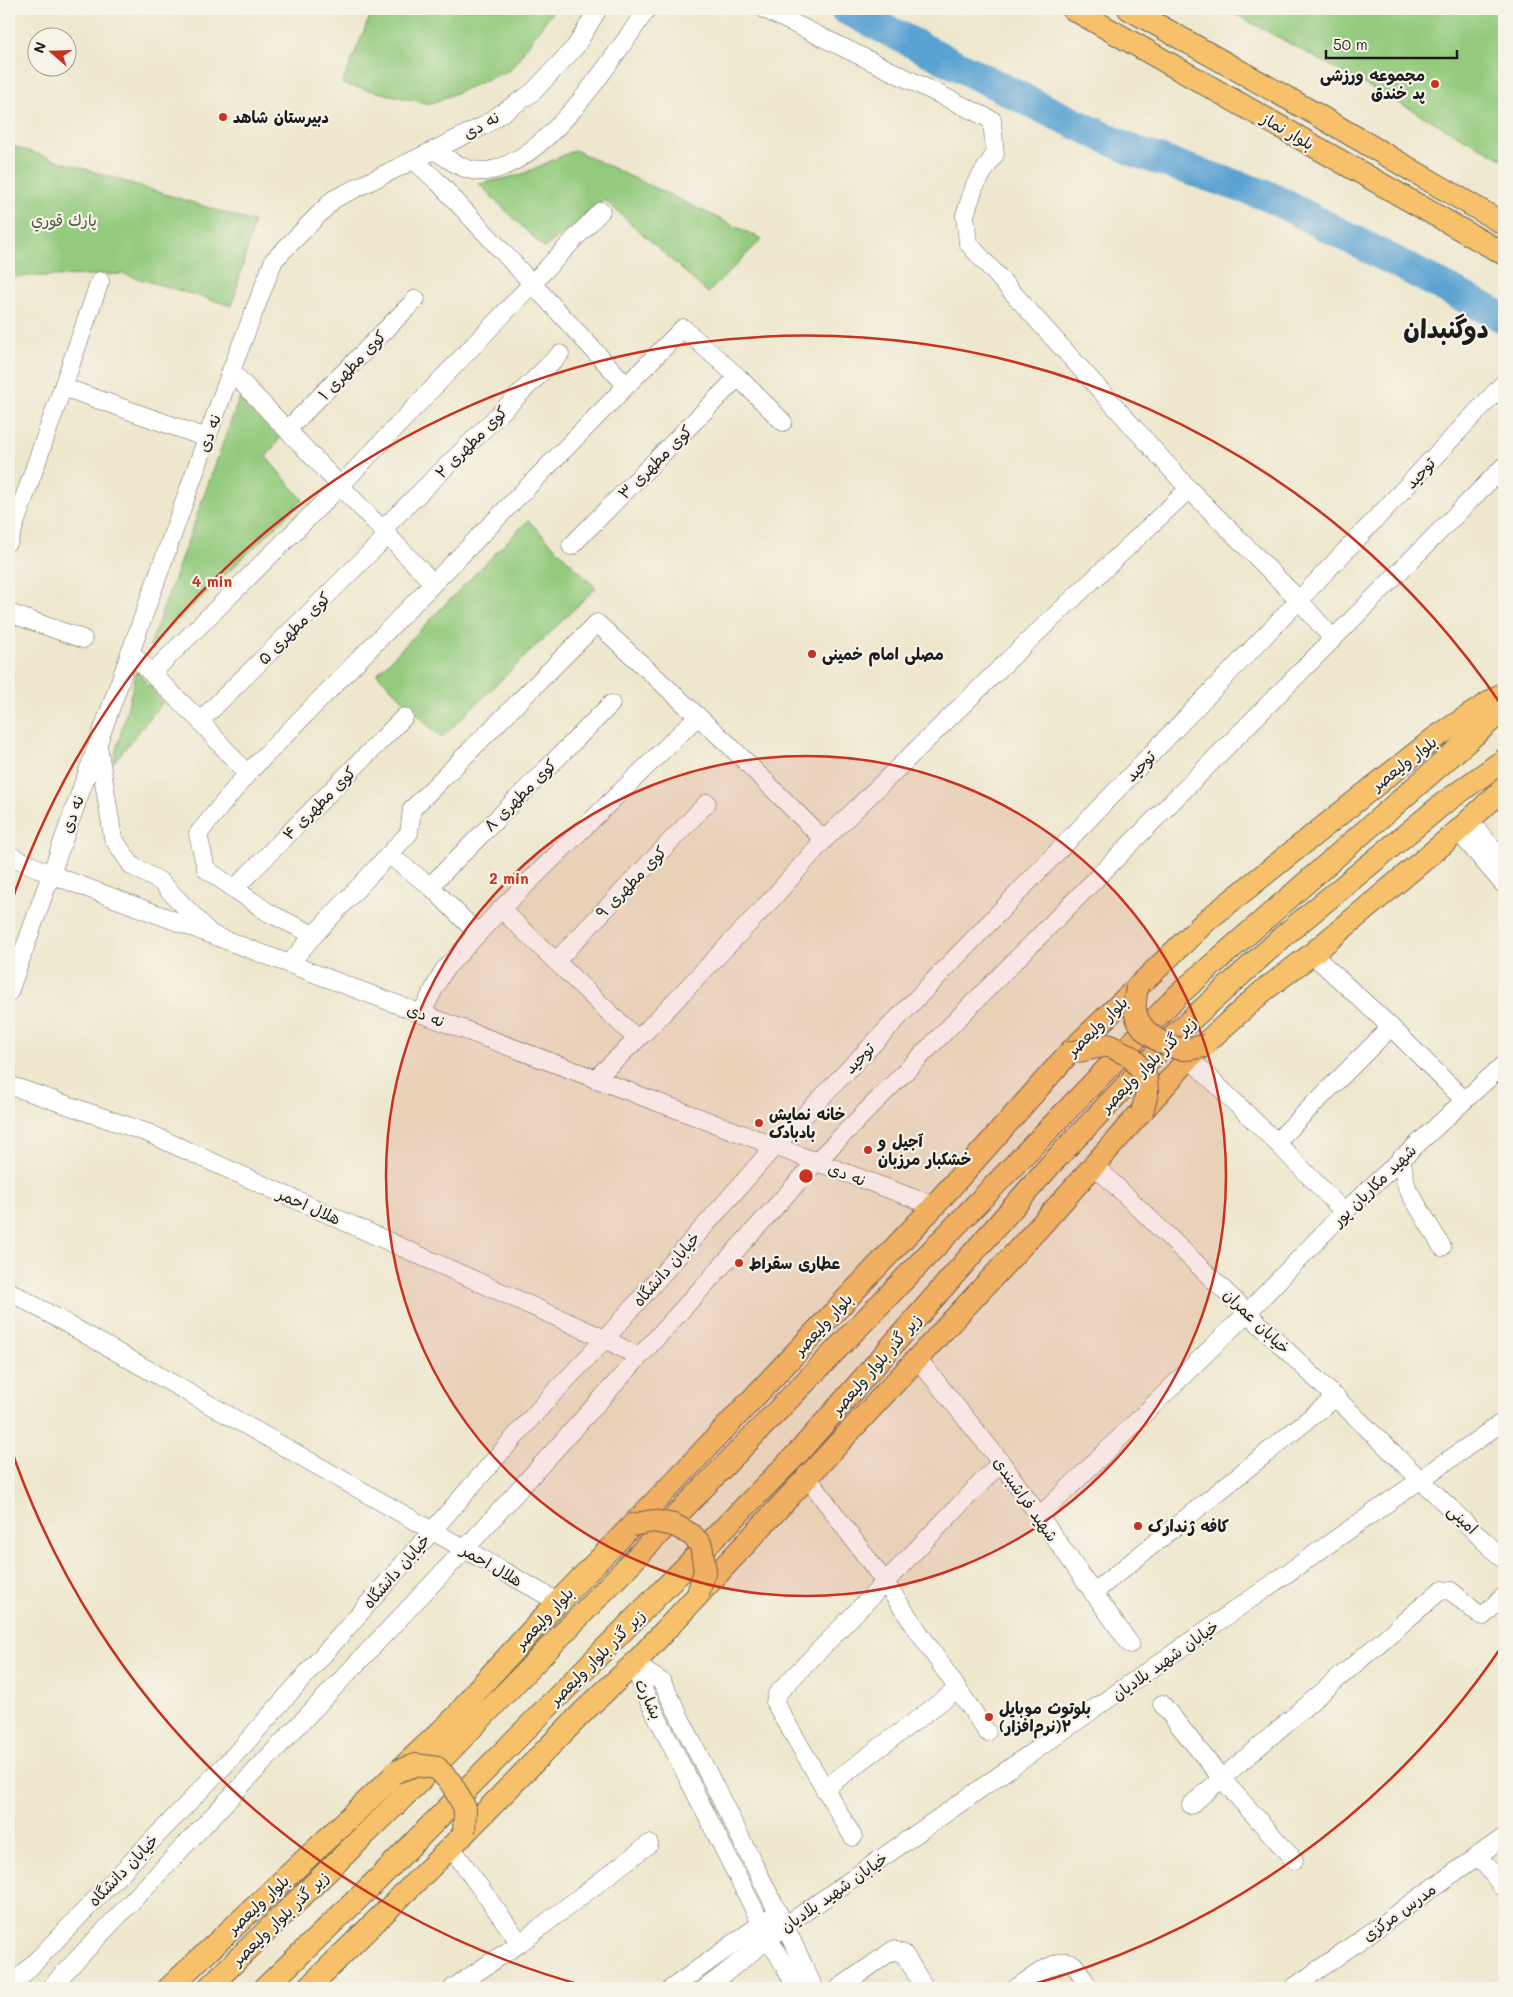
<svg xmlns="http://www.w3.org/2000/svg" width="1513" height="1997" viewBox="0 0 1513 1997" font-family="Mali,'Playpen Sans Arabic',sans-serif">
<rect width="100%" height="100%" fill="#f7f3e8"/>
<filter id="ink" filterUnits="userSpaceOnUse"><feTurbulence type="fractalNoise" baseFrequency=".02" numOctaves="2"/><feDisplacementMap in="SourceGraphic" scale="10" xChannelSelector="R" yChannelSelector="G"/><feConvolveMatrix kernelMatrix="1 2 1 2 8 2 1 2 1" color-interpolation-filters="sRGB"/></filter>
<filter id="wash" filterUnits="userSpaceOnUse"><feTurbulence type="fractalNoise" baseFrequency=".0096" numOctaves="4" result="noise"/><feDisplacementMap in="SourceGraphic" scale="20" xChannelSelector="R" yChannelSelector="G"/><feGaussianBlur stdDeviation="1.12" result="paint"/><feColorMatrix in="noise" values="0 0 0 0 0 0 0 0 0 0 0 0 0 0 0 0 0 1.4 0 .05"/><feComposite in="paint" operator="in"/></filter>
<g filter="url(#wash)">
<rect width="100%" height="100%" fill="#eee7cd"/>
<g fill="#93ca7d" stroke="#58734c">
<polygon points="373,9 554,9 510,70 430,104 342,84"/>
<polygon points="1226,9 1504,9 1504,160"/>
<polygon points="9,145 254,222 232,306 123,274 9,277"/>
<polygon points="575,150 762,239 708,293 605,200 544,248 479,184 520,175"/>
<polygon points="239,399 283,434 266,457 303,500 149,648"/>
<polygon points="528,520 596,588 441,738 377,674"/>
<polygon points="137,671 163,702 113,763"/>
</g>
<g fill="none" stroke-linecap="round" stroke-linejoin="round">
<polyline stroke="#5aa2d1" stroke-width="31" points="845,9 1040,107 1136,152 1268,196 1504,318"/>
</g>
</g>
<g filter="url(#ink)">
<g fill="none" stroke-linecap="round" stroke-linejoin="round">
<defs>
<g id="minor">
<polyline points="764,9 992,120 995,154 975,185 965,215 968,243 1189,489 1299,600 1333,639"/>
<path d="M434 150C450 160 465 173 486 171 547 164 614 56 647 9"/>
<polyline points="414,160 438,182 626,385"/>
<polyline points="231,371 433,583"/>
<polyline points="63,387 207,438"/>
<polyline points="287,430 416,299"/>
<polyline points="382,530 560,354"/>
<polyline points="9,541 100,281"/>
<polyline points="571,546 738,377"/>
<polyline points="9,613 83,639"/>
<polyline points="130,652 200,721 247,774"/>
<polyline points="152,673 340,486 601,211"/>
<polyline points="200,721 388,535"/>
<polyline points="98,745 113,838 132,866 161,882 208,931"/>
<polyline points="1470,821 1504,862"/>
<polyline points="1458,831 1504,885"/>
<polyline points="9,855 50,874 934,1206"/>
<polyline points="389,855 430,886 478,934"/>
<polyline points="430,886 611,704"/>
<polyline points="234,889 404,717"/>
<polyline points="501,909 637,1039"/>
<polyline points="314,935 269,913 206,869 198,834 247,774 683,328 738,377 783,422"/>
<polyline points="1312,954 1391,1027 1464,1100"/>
<polyline points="556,961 707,803"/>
<polyline points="289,964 314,935 409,833 412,809 597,623 729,745 824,840"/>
<polyline points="9,992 231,371 274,260 334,199 483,126 533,92 576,46 598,9"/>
<polyline points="421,1014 444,970 501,909 698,716"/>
<polyline points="1189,1058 1276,1142 1344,1212"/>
<polyline points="595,1079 647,1030 772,899 824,840 1024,645 1189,489"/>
<polyline points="9,1085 148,1133 605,1339 639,1357"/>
<polyline points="1276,1142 1391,1027"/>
<polyline points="1401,1158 1407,1188 1442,1247"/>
<polyline points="1093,1164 1504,1560"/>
<polyline points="9,1291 558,1602"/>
<polyline points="917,1358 1001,1462 1130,1644"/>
<polyline points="806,1475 884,1581 987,1732"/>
<polyline points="1039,1517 1248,1312 1344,1212 1504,1064"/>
<polyline points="1093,1593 1336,1397"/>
<polyline points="1162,1704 1222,1779 1294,1860"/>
<polyline points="824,1789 958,1689"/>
<polyline points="1191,1805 1441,1590 1451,1591 1478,1614 1483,1616 1504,1596"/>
<polyline points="853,1837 775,1703 777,1694 1001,1462"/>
<polyline points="451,1847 520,1943"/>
<polyline points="1478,1855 1504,1889"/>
<polyline points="10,1988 243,1746 548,1399 605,1339 774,1147 1299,600 1504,383"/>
<polyline points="50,1988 465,1549 816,1162 1504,466"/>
<polyline points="453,1988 520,1943 649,1844"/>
<polyline points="672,1988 769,1918"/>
<polyline points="706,1988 785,1926 1504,1421"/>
<polyline points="797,1988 769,1939 645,1693 634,1664 662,1682 785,1926 814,1988"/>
<polyline points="839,1988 893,1950 904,1954 925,1988"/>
<path d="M1016 1988C1029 1980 1061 1953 1074 1965 1080 1971 1084 1981 1089 1988"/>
<polyline points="1293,1988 1504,1837"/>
</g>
<g id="major">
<polyline points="1073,9 1504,254"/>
<polyline points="1129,9 1314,113 1504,224"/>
<polyline points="169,1988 456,1717 477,1690 558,1602 678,1478 934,1206 1069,1053 1206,921 1436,737 1504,693"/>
<polyline points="208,1988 438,1763 1177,996 1504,709"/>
<polyline points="265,1988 377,1880 798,1453 1051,1164 1174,1035 1288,932 1444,803 1504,760"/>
<polyline points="308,1988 451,1847 586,1709 634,1664 1041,1225 1189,1058 1263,991 1312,954 1458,831 1504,788"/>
</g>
</defs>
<use href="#minor" stroke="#66635a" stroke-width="19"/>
<use href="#major" stroke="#66635a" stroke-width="24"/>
<use href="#minor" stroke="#fff" stroke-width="18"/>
<use href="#major" stroke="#f6c16b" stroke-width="22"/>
<defs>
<g id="major-bridge">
<path d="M1137 987C1136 994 1134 1003 1135 1010 1138 1032 1165 1048 1185 1049 1191 1049 1198 1047 1205 1046"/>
<polyline points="1069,1053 1108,1045 1132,1057 1146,1077 1147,1093 1142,1112"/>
<polyline points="632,1525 653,1521 674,1525 692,1535 701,1545 705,1570 698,1594"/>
<polyline points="395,1772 416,1765 437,1768 451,1783 465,1808 464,1832"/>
</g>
</defs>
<use href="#major-bridge" stroke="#66635a" stroke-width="24" stroke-linecap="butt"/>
<use href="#major-bridge" stroke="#f6c16b" stroke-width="22"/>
</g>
</g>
<circle cx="806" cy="1176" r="420" fill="#c8321e" fill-opacity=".12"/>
<g fill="none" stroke="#c8321e" stroke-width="2.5">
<circle cx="806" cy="1176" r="420"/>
<path d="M1502 1646A840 840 0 0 1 1023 1987M589 1987A840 840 0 0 1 9 1443M9 909A840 840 0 0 1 1502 706"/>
</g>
<g fill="#c8321e" stroke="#f7f3e8" stroke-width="2">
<circle cx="1435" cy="84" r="5"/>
<circle cx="223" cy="117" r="5"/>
<circle cx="812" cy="654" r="5"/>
<circle cx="759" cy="1123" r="5"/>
<circle cx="868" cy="1150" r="5"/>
<circle cx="739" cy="1263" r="5"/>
<circle cx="1138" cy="1526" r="5"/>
<circle cx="989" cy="1717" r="5"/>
</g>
<g text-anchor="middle" stroke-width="4.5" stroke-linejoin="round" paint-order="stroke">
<g font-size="16" font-weight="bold" fill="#1c1c1c" stroke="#f7f3e8" text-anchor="start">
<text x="1425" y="81" text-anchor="end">مجموعه ورزشی<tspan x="1425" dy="18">پد خندق</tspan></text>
<text x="233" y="123">دبیرستان شاهد</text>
<text x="822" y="660">مصلی امام خمینی</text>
<text x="769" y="1120">خانه نمایش<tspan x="769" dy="18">بادبادک</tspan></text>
<text x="878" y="1147">آجیل و<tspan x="878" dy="18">خشکبار مرزبان</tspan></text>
<text x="749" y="1269">عطاری سقراط</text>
<text x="1148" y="1532">کافه ژندارک</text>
<text x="999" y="1714">بلوتوث موبایل<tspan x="999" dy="18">(نرم‌افزار)۲</tspan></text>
</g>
<g font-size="16" fill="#1c1c1c" stroke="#f7f3e8">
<text transform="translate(481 125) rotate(-30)" y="6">نه دی</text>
<text transform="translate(1288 131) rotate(30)" y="6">بلوار نماز</text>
<text transform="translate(352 365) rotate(-46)" y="6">کوی مطهری ۱</text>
<text transform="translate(209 433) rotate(-70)" y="6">نه دی</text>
<text transform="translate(471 442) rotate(-45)" y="6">کوی مطهری ۲</text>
<text transform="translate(655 462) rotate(-45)" y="6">کوی مطهری ۳</text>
<text transform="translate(1420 473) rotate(-47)" y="6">توحید</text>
<text transform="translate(294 628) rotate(-45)" y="6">کوی مطهری ۵</text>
<text transform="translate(1404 763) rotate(-38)" y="6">بلوار ولیعصر</text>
<text transform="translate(1140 766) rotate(-46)" y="6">توحید</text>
<text transform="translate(520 795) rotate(-45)" y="6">کوی مطهری ۸</text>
<text transform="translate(319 803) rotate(-45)" y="6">کوی مطهری ۴</text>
<text transform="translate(72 814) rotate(-70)" y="6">نه دی</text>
<text transform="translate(631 882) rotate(-46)" y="6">کوی مطهری ۹</text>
<text transform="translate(426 1015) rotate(21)" y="6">نه دی</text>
<text transform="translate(1097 1026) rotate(-44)" y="6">بلوار ولیعصر</text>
<text transform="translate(859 1058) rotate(-46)" y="6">توحید</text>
<text transform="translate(1148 1064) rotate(-45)" y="6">زیر گذر بلوار ولیعصر</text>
<text transform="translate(847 1174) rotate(21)" y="6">نه دی</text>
<text transform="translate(1374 1185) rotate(-44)" y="6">شهید مکاریان پور</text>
<text transform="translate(309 1206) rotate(24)" y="6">هلال احمر</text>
<text transform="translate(666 1269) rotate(-49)" y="6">خیابان دانشگاه</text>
<text transform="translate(1257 1321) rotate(44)" y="6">خیابان عمران</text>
<text transform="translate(823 1324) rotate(-47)" y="6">بلوار ولیعصر</text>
<text transform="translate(876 1364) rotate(-49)" y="6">زیر گذر بلوار ولیعصر</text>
<text transform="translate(1026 1499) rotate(55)" y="6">شهید فراشبندی</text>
<text transform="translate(1463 1519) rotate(44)" y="6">امینی</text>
<text transform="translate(492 1565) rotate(30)" y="6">هلال احمر</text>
<text transform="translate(396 1571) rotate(-49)" y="6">خیابان دانشگاه</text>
<text transform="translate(544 1618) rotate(-47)" y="6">بلوار ولیعصر</text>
<text transform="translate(597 1657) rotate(-45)" y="6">زیر گذر بلوار ولیعصر</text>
<text transform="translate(1165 1660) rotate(-35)" y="6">خیابان شهید بلادیان</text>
<text transform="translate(649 1699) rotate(65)" y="6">بشارت</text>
<text transform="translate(123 1870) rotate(-46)" y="6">خیابان دانشگاه</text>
<text transform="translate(834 1892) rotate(-35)" y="6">خیابان شهید بلادیان</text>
<text transform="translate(258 1904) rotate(-43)" y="6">بلوار ولیعصر</text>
<text transform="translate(1399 1912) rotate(-36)" y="6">مدرس مرکزی</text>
<text transform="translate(280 1918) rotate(-44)" y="6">زیر گذر بلوار ولیعصر</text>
</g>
<g font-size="16" fill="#46593e" stroke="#f7f3e8">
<text x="64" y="226">پارك قوري</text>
</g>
<g font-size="26" font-weight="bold" fill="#1c1c1c" stroke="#f7f3e8">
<text x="1446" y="338">دوگنبدان</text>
</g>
</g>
<circle cx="806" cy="1176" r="8" fill="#c8321e" stroke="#f7f3e8" stroke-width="2.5"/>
<g font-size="15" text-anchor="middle" font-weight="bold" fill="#c8321e" stroke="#f7f3e8" stroke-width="4.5" stroke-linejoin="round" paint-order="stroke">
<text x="212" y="587">4 min</text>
<text x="509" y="884">2 min</text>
</g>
<rect width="1513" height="1997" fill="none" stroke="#f7f3e8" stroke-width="30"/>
<g transform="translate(52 52) rotate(290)"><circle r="24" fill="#f7f3e8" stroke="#9f9d96"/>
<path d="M0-4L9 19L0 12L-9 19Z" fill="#c8321e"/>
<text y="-8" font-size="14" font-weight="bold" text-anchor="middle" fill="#1c1c1c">N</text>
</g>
<path d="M1326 50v8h131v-8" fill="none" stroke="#1c1c1c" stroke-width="2.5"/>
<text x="1333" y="50" font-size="15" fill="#1c1c1c" stroke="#f7f3e8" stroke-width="4" paint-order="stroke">50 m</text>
</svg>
